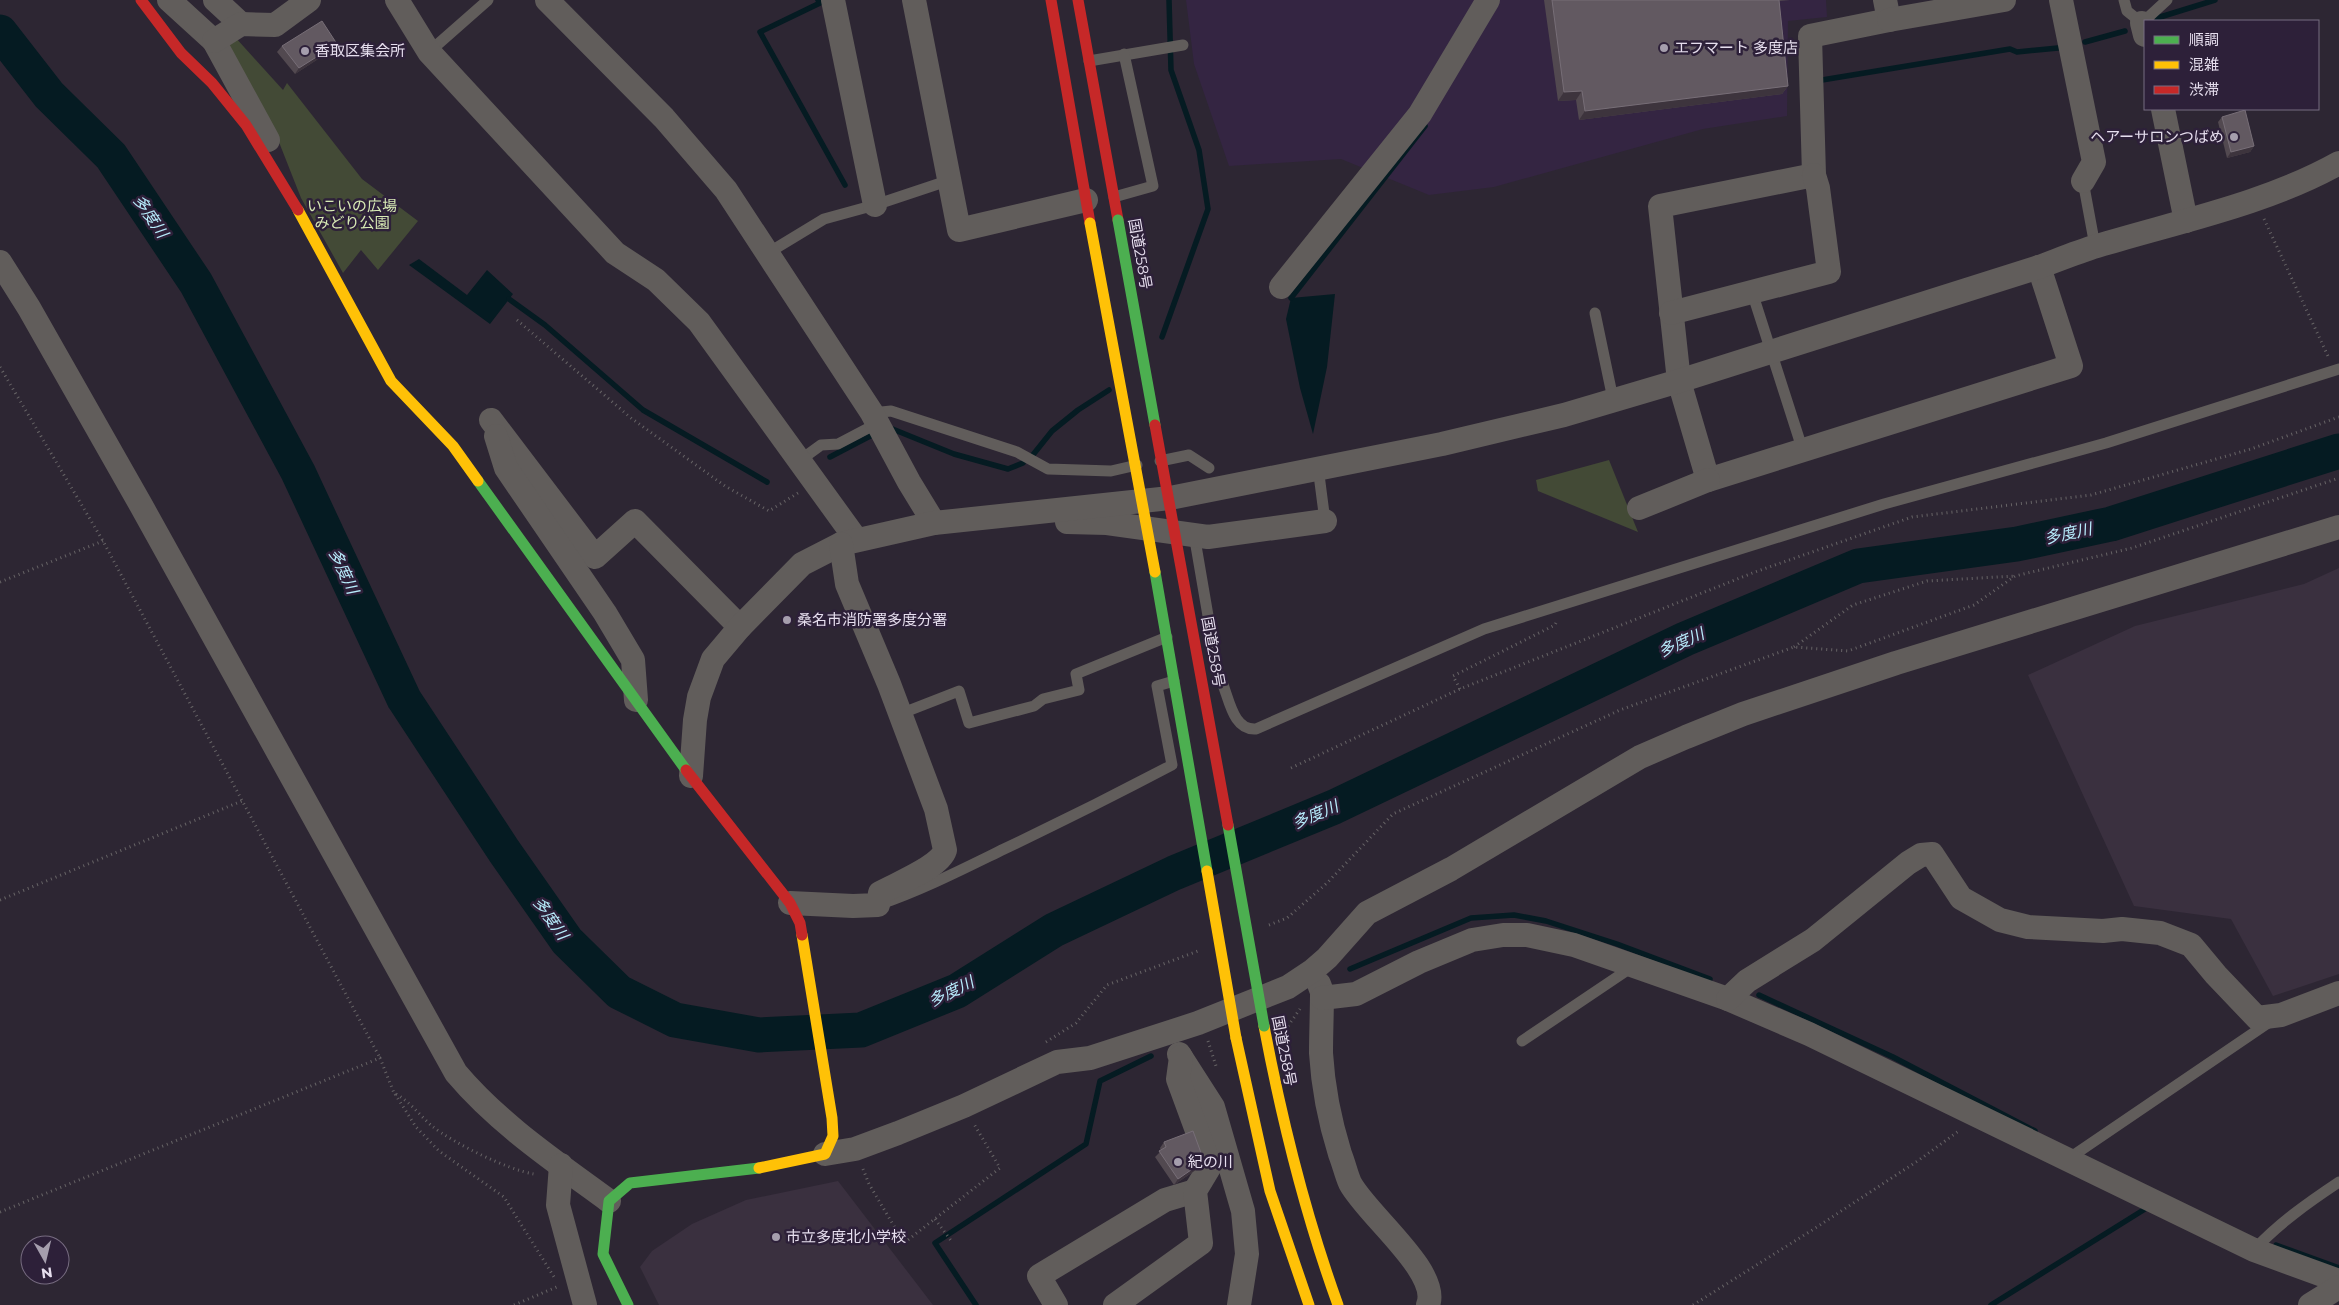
<svg xmlns="http://www.w3.org/2000/svg" width="2339" height="1305" viewBox="0 0 2339 1305" font-family="Montserrat,'Noto Sans JP',sans-serif">
<rect width="100%" height="100%" fill="#2d2633"/>
<polygon fill="#342542" points="1186,0 1826,0 1827,17 1788,21 1787,116 1703,129 1494,187 1429,195 1341,159 1229,166 1194,64"/>
<g fill="#3a303f">
<polygon points="2339,568 2339,974 2273,996 2231,919 2134,906 2028,675 2135,626 2304,584"/>
<polygon points="838,1181 933,1305 659,1305 640,1267 652,1251 692,1224 746,1200"/>
</g>
<g fill="#434a36">
<polygon points="235,37 283,90 287,83 362,179 418,221 378,270 361,250 343,273 301,198 275,132 224,44"/>
<polygon points="1609,460 1638,532 1538,491 1536,480"/>
</g>
<g fill="#051b22">
<polygon points="419,259 467,295 487,270 513,294 490,324 409,265"/>
<polygon points="1335,294 1327,367 1313,434 1300,388 1286,319 1291,298"/>
</g>
<g fill="none" stroke-linecap="round" stroke-linejoin="round">
<g stroke="#051b22" stroke-width="5.5">
<polyline points="818,0 820,3 760,32 845,185"/>
<polyline points="2157,18 2215,0"/>
<polyline points="2085,42 2125,31"/>
<polyline points="1822,80 2010,49 2017,52 2058,48"/>
<polyline points="1291,298 1425,126"/>
<polyline points="509,299 545,325 643,410 767,482"/>
<polyline points="1162,337 1208,209 1199,150 1171,70 1169,0"/>
<polyline points="890,428 954,454 1008,469 1023,463"/>
<polyline points="1032,456 1052,431 1078,410 1109,390"/>
<polyline points="830,457 874,434"/>
<polyline points="1350,969 1471,918 1514,915 1546,921 1617,944 1710,979"/>
<polyline points="1759,995 1893,1057 2035,1131"/>
<polyline points="2276,1245 2339,1268"/>
<polyline points="976,1305 935,1243 1086,1144 1100,1081 1151,1056"/>
<polyline points="1991,1305 2145,1209"/>
</g>
<polyline stroke="#051b22" stroke-width="35" points="0,32 49,95 111,156 196,283 298,472 404,699 504,851 567,941 619,992 675,1020 759,1035 861,1030 957,991 1054,930 1174,873 1334,807 1685,639 1858,566 2017,544 2111,524 2339,451"/>
<g stroke="#676466" stroke-width="3" stroke-dasharray="1 4" stroke-linecap="butt">
<polyline points="2264,219 2328,356"/>
<polyline points="517,320 631,418 725,486 769,511 798,493"/>
<polyline points="0,367 103,541 380,1058"/>
<polyline points="0,582 103,541"/>
<polyline points="1794,647 1853,605 1927,581 2015,576"/>
<polyline points="1460,689 1453,676 1555,625 1556,623"/>
<polyline points="1291,768 1460,689 1755,572 1912,517 2091,495 2251,449 2339,417"/>
<polyline points="0,900 242,801"/>
<polyline points="1269,925 1287,918 1327,883 1393,814 1620,710 1794,647 1848,651 1974,605 2015,576 2132,548 2339,478"/>
<polyline points="1288,1026 1300,1009"/>
<polyline points="1208,1041 1216,1066"/>
<polyline points="1046,1042 1076,1023 1107,985 1198,951"/>
<polyline points="395,1094 416,1127 439,1151 504,1197 554,1277"/>
<polyline points="863,1169 869,1184 904,1243 1000,1168 974,1124"/>
<path d="M0 1212 380 1058 394 1093C410 1101 419 1115 432 1126 453 1143 508 1170 534 1174"/>
<polyline points="935,1219 952,1242"/>
<polyline points="514,1305 559,1286"/>
<polyline points="1693,1305 1817,1227 1919,1160 1960,1130"/>
</g>
<g stroke="#615d5b" stroke-width="11">
<polyline points="2124,0 2127,11 2142,23 2167,0"/>
<polyline points="429,52 488,0"/>
<polyline points="1089,61 1183,45"/>
<polyline points="2083,181 2095,246"/>
<polyline points="1114,197 1153,186 1124,54"/>
<polyline points="768,253 824,219 875,205 950,180"/>
<polyline points="1752,292 1803,451"/>
<polyline points="1595,313 1613,399"/>
<polyline points="872,413 891,411 1017,452 1048,469 1111,471 1137,465"/>
<polyline points="799,461 821,445 838,444 878,423"/>
<polyline points="1160,461 1189,455 1209,468"/>
<polyline points="1318,467 1325,521"/>
<path d="M1194 534 1218 674C1229 691 1230 731 1256 729L1484 629 1884 504 2106 443 2339 369"/>
<polyline points="900,714 959,691 969,723 1034,706 1043,699 1079,690 1076,674 1167,637"/>
<path d="M878 905C922 890 963 869 1004 849 1061 822 1117 794 1172 765L1157 686 1174 681"/>
<polyline points="1522,1041 1632,967"/>
<polyline points="2068,1159 2271,1021"/>
<path d="M2254 1250C2279 1223 2309 1202 2339 1182"/>
</g>
<g stroke="#615d5b" stroke-width="24">
<polyline points="169,0 214,41 268,140"/>
<polyline points="215,0 241,24"/>
<polyline points="397,0 429,52 615,253 656,280 699,322 856,539"/>
<polyline points="547,0 664,118 726,190 872,413 909,482 934,523"/>
<polyline points="833,0 875,205"/>
<polyline points="914,0 959,230 1086,200"/>
<polyline points="1885,0 1889,20 1810,36 1814,175 1660,206 1679,381 1708,480 2071,366 2039,267"/>
<polyline points="2061,0 2094,162 2083,181"/>
<polyline points="1889,20 2004,0"/>
<polyline points="2142,23 2145,35"/>
<polyline points="214,41 241,24 275,25 309,0"/>
<polyline points="2163,109 2186,221"/>
<path d="M0 262 29 308 142 507 456 1073C499 1124 556 1162 609 1201"/>
<polyline points="1281,287 1420,114 1488,0"/>
<polyline points="1671,313 1829,272 1818,188 1814,175"/>
<polyline points="491,420 595,557 635,521 740,627"/>
<polyline points="496,436 506,468 605,613 633,660 636,700"/>
<polyline points="1639,508 1708,480"/>
<polyline points="1067,522 1107,523 1208,537 1325,521"/>
<path d="M691 776 695 720 699 697 713 659 740 627 802 564 841 544 934 523 1170 498 1442 444 1564 415 1679 381 2039 267C2058 260 2077 252 2097 246 2176 222 2266 204 2339 163"/>
<path d="M790 903 853 906 878 905 880 893C896 884 940 867 945 850L936 809 889 684 847 584 841 544"/>
<path d="M1319 984 1322 992C1322 1012 1321 1033 1321 1053 1323 1087 1330 1122 1340 1154 1344 1164 1346 1174 1350 1183 1366 1214 1441 1272 1428 1305"/>
<polyline points="1322,998 1356,994 1419,962 1472,940 1503,935 1527,935 1574,945 1728,999 1809,1034 2254,1250 2339,1281"/>
<polyline points="1728,999 1747,981 1813,940 1908,863 1921,855 1932,854 1961,898 2000,920 2028,927 2103,931 2122,929 2160,933 2191,945 2216,975 2257,1018 2281,1015 2339,993"/>
<polyline points="1179,1054 1213,1107 1243,1211 1247,1254 1239,1305"/>
<polyline points="825,1154 855,1149 898,1133 964,1106 1057,1062 1090,1058 1198,1023 1288,987 1312,971 1327,958 1367,913 1451,869 1640,757 1686,737 1743,714 1896,663 2339,527"/>
<polyline points="561,1165 558,1205 585,1305"/>
<polyline points="1056,1305 1039,1276 1165,1200 1195,1191"/>
<polyline points="1115,1305 1201,1243 1195,1191 1210,1166 1178,1079 1181,1057"/>
<polyline points="2310,1305 2339,1287"/>
</g>
<g stroke="#4caf50" stroke-width="11">
<polyline points="478,481 686,770"/>
<polyline points="628,1305 603,1254 609,1201 630,1183 759,1168"/>
</g>
<g stroke="#ffc107" stroke-width="11">
<polyline points="298,210 391,381 453,446 478,481"/>
<path d="M1264 1026C1282 1121 1305 1214 1338 1305"/>
<polyline points="1236,1038 1270,1191 1309,1305"/>
<polyline points="759,1168 825,1154 833,1136 832,1118 802,935"/>
</g>
<g stroke="#c62828" stroke-width="11">
<polyline points="141,0 181,53 212,83 246,125 298,210"/>
<polyline points="1051,0 1090,223"/>
<polyline points="1078,0 1118,220"/>
<polyline points="686,770 790,903 800,923 802,935"/>
</g>
<g stroke="#4caf50" stroke-width="11">
<polyline points="1118,220 1155,425"/>
<polyline points="1155,572 1207,871"/>
<polyline points="1228,825 1264,1026"/>
</g>
<g stroke="#ffc107" stroke-width="11">
<polyline points="1090,223 1155,572"/>
<polyline points="1207,871 1236,1038"/>
</g>
<polyline stroke="#c62828" stroke-width="11" points="1155,425 1228,825"/>
</g>
<g fill="#524950">
<polygon points="1544,0 1790,0 1779,1 1788,86 1782,94 1579,120 1576,100 1558,101"/>
<polygon points="282,46 332,50 295,74 277,52"/>
<polygon points="2222,117 2254,146 2250,152 2227,158 2218,122"/>
<polygon points="1164,1142 1200,1167 1174,1185 1155,1157 1161,1151 1160,1148"/>
</g>
<g fill="#3d343d">
<polygon points="337,44 332,50 295,74 299,68"/>
<polygon points="1788,86 1782,94 1579,120 1585,111"/>
<polygon points="1582,91 1576,100 1558,101 1564,92"/>
<polygon points="2254,146 2250,152 2227,158 2231,152"/>
<polygon points="1204,1161 1200,1167 1174,1185 1178,1179"/>
</g>
<g fill="#625961" stroke="#776e77">
<polygon points="1552,0 1779,0 1788,86 1585,111 1582,91 1564,92"/>
<polygon points="322,21 337,44 299,68 282,46"/>
<polygon points="2245,110 2254,146 2231,152 2222,117"/>
<polygon points="1193,1131 1204,1161 1178,1179 1159,1151 1166,1147 1164,1142"/>
</g>
<g fill="#a59ead" stroke="#2d2039" stroke-width="2">
<circle cx="1664" cy="48" r="5"/>
<circle cx="305" cy="51" r="5"/>
<circle cx="2234" cy="137" r="5"/>
<circle cx="787" cy="620" r="5"/>
<circle cx="1178" cy="1162" r="5"/>
<circle cx="776" cy="1237" r="5"/>
</g>
<g text-anchor="middle" stroke-width="5" stroke-linejoin="round" paint-order="stroke">
<g font-size="15" fill="#e6deee" stroke="#2d2039" text-anchor="start">
<text x="1674" y="53">エフマート 多度店</text>
<text x="315" y="56">香取区集会所</text>
<text x="2224" y="142" text-anchor="end">ヘアーサロンつばめ</text>
<text x="797" y="625">桑名市消防署多度分署</text>
<text x="1188" y="1167">紀の川</text>
<text x="786" y="1242">市立多度北小学校</text>
</g>
<g font-size="15" fill="#d8ebb5" stroke="#2d2039">
<text x="352" y="211">いこいの広場<tspan x="352" dy="17">みどり公園</tspan></text>
</g>
<g font-size="15" fill="#e6deee" stroke="#2d2039">
<text transform="translate(1140 254) rotate(80)" y="5">国道258号</text>
<text transform="translate(1213 652) rotate(80)" y="5">国道258号</text>
<text transform="translate(1284 1051) rotate(79)" y="5">国道258号</text>
</g>
<g font-size="16" font-style="italic" fill="#b8edfd" stroke="#2d2039">
<text transform="translate(151 216) rotate(56)" y="6">多度川</text>
<text transform="translate(2068 533) rotate(-12)" y="6">多度川</text>
<text transform="translate(344 571) rotate(65)" y="6">多度川</text>
<text transform="translate(1681 642) rotate(-24)" y="6">多度川</text>
<text transform="translate(1315 814) rotate(-23)" y="6">多度川</text>
<text transform="translate(551 918) rotate(55)" y="6">多度川</text>
<text transform="translate(951 991) rotate(-26)" y="6">多度川</text>
</g>
</g>
<rect x="2144" y="20" width="175" height="90" fill="#2d2039" stroke="#776c81"/>
<rect x="2154" y="36" width="25" height="8" fill="#4caf50" stroke="#776c81"/>
<text x="2189" y="45" font-size="15" fill="#e6deee">順調</text>
<rect x="2154" y="61" width="25" height="8" fill="#ffc107" stroke="#776c81"/>
<text x="2189" y="70" font-size="15" fill="#e6deee">混雑</text>
<rect x="2154" y="86" width="25" height="8" fill="#c62828" stroke="#776c81"/>
<text x="2189" y="95" font-size="15" fill="#e6deee">渋滞</text>
<g transform="translate(45 1260) rotate(172)"><circle r="24" fill="#2d2039" stroke="#776c81"/>
<path d="M0-4L9 19L0 12L-9 19Z" fill="#a59ead"/>
<text y="-8" font-size="14" font-weight="bold" text-anchor="middle" fill="#e6deee">N</text>
</g>
</svg>
